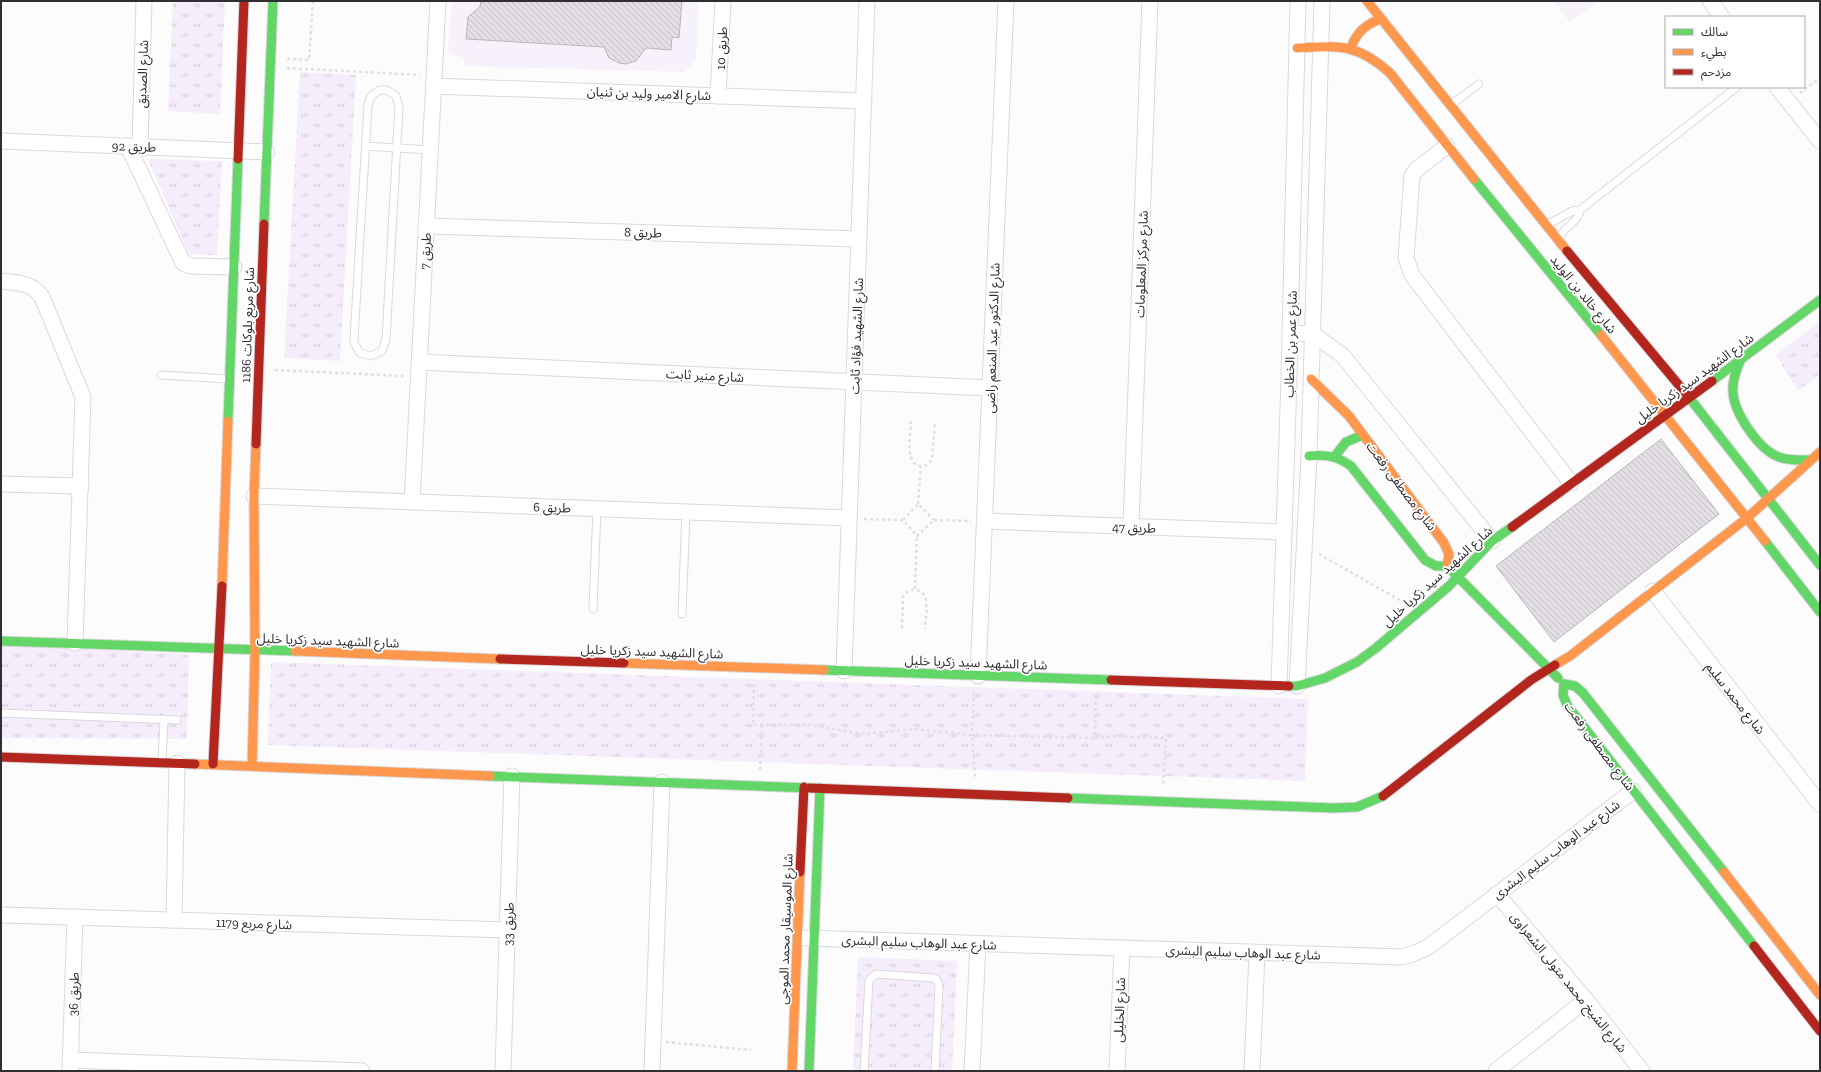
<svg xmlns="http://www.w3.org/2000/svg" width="1821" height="1072" viewBox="0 0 1821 1072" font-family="'Zilla Slab','Noto Sans Arabic',serif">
<defs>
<pattern id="grass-tufts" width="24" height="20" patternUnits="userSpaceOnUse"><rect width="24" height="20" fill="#f5ecfc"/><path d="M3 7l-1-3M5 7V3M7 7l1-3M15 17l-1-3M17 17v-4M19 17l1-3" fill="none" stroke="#d2cbd8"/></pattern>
<pattern id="building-back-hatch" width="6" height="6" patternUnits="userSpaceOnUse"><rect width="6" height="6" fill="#e3dfe5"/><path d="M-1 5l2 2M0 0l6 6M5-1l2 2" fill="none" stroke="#c3c0c5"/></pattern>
</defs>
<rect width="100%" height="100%" fill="#fdfcfd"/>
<g fill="#f6f1fa">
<polygon points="452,1 699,1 696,58 685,72 464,66 464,58 451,54 448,50"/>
<polygon points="1554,1 1598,1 1570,22"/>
</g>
<g fill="url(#grass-tufts)">
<polygon points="173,1 225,1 220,114 168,111"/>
<polygon points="300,72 356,75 340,361 284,358"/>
<polygon points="148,159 222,161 217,255 189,254"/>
<polygon points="1820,321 1820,374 1798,391 1776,355"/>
<polygon points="1,644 189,655 187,739 1,738"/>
<polygon points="271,662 1308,699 1305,781 268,745"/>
<polygon points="858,957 957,961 952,1071 853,1071"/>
</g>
<g fill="url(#building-back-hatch)" stroke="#b9b7ba">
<polygon points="481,1 682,1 679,38 672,37 671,50 646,48 636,61 626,64 619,63 609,58 604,47 466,39 468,17 480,7"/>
<polygon points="1661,439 1719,514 1554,642 1496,566"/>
</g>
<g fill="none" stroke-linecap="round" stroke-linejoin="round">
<defs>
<g id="lane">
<polygon points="380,90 386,90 396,96 399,107 386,339 382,351 371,356 360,353 354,343 354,338 368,105 371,96"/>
<polyline points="1452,104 1479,84"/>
<polyline points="365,146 430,150"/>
<path d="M1549 223C1560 221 1568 209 1580 210L1737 87"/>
<path d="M1560 237C1564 226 1579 222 1580 210"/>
<polyline points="161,375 228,379"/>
<polyline points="593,609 597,509"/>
<polyline points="682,614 686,512"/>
<polyline points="1,713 177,720"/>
<polyline points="162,761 164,719"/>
<polyline points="864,1071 869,980 876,974 933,978 937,980 939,986 935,1071"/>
</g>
<g id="street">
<polyline points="1710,1 1722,17"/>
<polyline points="433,86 864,101"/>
<polyline points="1777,87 1820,141"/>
<polyline points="718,96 723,1"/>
<polyline points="1,141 267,152"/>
<polyline points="128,146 183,263 190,266 234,267"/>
<polyline points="140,146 144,1"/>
<polyline points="1447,146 1417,169 1412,176 1406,258 1412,275 1571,483"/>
<polyline points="426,226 859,239"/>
<path d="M1 281C18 283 31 282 42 297L83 397 75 643"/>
<polyline points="1290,333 1313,334 1343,356 1492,541"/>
<polyline points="419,362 990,388"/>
<polyline points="1,484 81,486"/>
<polyline points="254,496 849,518"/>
<polyline points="412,502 438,1"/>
<polyline points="985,521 1284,532"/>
<polyline points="1131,526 1150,1"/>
<polyline points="1653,591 1820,804"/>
<polyline points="844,671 867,1"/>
<polyline points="978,676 1006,1"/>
<polyline points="1279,686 1289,378 1298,1"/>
<polyline points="1297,686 1309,456 1322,1"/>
<polyline points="1497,894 1586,1000 1642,1071"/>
<polyline points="1,915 508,930"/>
<polyline points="174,920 177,763"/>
<polyline points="805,938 1402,957 1415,953 1428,947 1633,791"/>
<polyline points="70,1060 362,1071"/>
<polyline points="70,1071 75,917"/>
<polyline points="503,1071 512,776"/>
<polyline points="652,1071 662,782"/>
<polyline points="972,1071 978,944"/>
<polyline points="1117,1071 1122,948"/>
<polyline points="1252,1071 1257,953"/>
<polyline points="1496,1071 1586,1000"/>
</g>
<g id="fast">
<polyline points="1474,179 1601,335"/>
<polyline points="264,224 273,1"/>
<path d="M1741 359C1737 369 1732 380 1733 392 1734 413 1759 450 1779 457 1789 461 1800 460 1810 460"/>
<polyline points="1712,381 1820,300"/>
<polyline points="1688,396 1820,565"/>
<polyline points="228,421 238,159"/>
<path d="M1309 456C1325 454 1338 456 1351 466L1425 560 1436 566H1447"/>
<polyline points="1335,456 1346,442 1363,435"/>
<polyline points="1765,541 1820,612"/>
<polyline points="1448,567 1558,678"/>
<polyline points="1,641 295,651"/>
<polyline points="824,670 1111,680"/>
<polyline points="1564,684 1563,695 1567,705 1754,946"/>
<polyline points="1564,684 1575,686 1583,693 1724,872"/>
<polyline points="1289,686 1297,686 1325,678 1357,662 1376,648 1449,586 1492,541 1512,527"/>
<polyline points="490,776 810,788"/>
<polyline points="1068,798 1333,808 1357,807 1383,796"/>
<polyline points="809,1071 820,788"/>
</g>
<g id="slow">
<polyline points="1367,1 1567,251"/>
<path d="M1297 48C1339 46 1357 43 1390 73L1474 179"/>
<path d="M1351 48C1356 33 1365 25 1380 19"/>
<polyline points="1601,335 1765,541"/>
<polyline points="1311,379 1349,416 1444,543 1449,554 1447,566"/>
<polyline points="222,586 228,421"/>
<polyline points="295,651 500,659"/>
<polyline points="624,663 824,670"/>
<polyline points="1555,665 1570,656 1747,518 1820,452"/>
<polyline points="195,764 490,776"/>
<polyline points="252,766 255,650 254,496 256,444"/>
<polyline points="1724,872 1820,995"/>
<polyline points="792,1071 800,872"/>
</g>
<g id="jam">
<polyline points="238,159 244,1"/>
<polyline points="1567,251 1688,396"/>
<polyline points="256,444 264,224"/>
<polyline points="1512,527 1712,381"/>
<polyline points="500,659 624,663"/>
<polyline points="1111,680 1289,686"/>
<polyline points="1,757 195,764"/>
<polyline points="213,764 222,586"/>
<polyline points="810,788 1068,798"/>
<polyline points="1383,796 1531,680 1555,665"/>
<polyline points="800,872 804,787"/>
<polyline points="1754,946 1820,1031"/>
</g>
</defs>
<use href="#lane" stroke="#dbd8dc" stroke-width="9"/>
<use href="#street" stroke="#dbd8dc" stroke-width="17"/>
<use href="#fast" stroke="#dbd8dc" stroke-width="11"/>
<use href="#slow" stroke="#dbd8dc" stroke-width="11"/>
<use href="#jam" stroke="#dbd8dc" stroke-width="11"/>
<g stroke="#e0e0e0" stroke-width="2.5" stroke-dasharray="3 3" stroke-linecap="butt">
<polyline points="287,59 309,60 313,1"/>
<polyline points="287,68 420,75"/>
<polyline points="1800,93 1820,78"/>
<polyline points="275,370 404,376"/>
<path d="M911 421C911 433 904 464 920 466 925 467 929 464 932 459L935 422"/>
<polyline points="918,504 921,467"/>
<polyline points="864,519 903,520 917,536 934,520 971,521"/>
<polyline points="903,520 918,504 934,520"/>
<polyline points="1319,554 1403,602"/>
<polyline points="915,589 917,536"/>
<path d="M902 628 903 596C906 592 910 589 916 590 932 592 925 618 925 629"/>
<polyline points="754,684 753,725 809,725 865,734 914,729 972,735 975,777"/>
<polyline points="974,692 972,735 1095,738"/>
<polyline points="1096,696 1095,738 1113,736 1166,738 1163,785"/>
<polyline points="760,770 762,725"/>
<polyline points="666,1042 751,1050"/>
</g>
<use href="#lane" stroke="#fff" stroke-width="7"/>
<use href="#street" stroke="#fff" stroke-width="15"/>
<use href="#fast" stroke="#63d668" stroke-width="9"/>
<use href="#slow" stroke="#ff974d" stroke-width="9"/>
<use href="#jam" stroke="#b3261e" stroke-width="9"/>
</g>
<g text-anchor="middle" stroke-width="3.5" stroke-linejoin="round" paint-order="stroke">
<g font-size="13" fill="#302d33" stroke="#fff">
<text transform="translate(721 48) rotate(-87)" y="5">طريق 10</text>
<text transform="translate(142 74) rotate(-88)" y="5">شارع الصديق</text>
<text transform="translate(649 93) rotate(2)" y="5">شارع الامير وليد بن ثنيان</text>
<text transform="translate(134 146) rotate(2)" y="5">طريق 92</text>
<text transform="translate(643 232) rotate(2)" y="5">طريق 8</text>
<text transform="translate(425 251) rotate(-87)" y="5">طريق 7</text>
<text transform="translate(1141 264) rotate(-88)" y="5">شارع مركز المعلومات</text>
<text transform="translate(1584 294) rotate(51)" y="5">شارع خالد بن الوليد</text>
<text transform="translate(247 325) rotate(-88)" y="5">شارع مربع بلوكات 1186</text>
<text transform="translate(856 336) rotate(-88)" y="5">شارع الشهيد فؤاد ثابت</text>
<text transform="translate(992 338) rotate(-88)" y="5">شارع الدكتور عبد المنعم راضى</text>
<text transform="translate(1290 344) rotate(-88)" y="5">شارع عمر بن الخطاب</text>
<text transform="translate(705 375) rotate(3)" y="5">شارع منير ثابت</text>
<text transform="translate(1694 378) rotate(-36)" y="5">شارع الشهيد سيد زكريا خليل</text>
<text transform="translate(1402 486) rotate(53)" y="5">شارع مصطفى رفعت</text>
<text transform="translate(552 507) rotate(2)" y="5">طريق 6</text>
<text transform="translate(1134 527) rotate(2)" y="5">طريق 47</text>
<text transform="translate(1437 576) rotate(-42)" y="5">شارع الشهيد سيد زكريا خليل</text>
<text transform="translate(328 640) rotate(2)" y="5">شارع الشهيد سيد زكريا خليل</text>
<text transform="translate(652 651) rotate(2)" y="5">شارع الشهيد سيد زكريا خليل</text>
<text transform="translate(976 662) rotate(2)" y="5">شارع الشهيد سيد زكريا خليل</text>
<text transform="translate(1736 698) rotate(52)" y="5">شارع محمد سليم</text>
<text transform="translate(1600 746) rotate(53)" y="5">شارع مصطفى رفعت</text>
<text transform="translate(1556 849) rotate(-37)" y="5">شارع عبد الوهاب سليم البشرى</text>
<text transform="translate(254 923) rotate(2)" y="5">شارع مربع 1179</text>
<text transform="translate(508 924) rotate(-88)" y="5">طريق 33</text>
<text transform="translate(785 929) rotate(-88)" y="5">شارع الموسيقار محمد الموجى</text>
<text transform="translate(919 942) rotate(2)" y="5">شارع عبد الوهاب سليم البشرى</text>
<text transform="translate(1243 952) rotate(2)" y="5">شارع عبد الوهاب سليم البشرى</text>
<text transform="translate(1569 982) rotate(51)" y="5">شارع الشيخ محمد متولى الشعراوى</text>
<text transform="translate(73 994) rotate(-88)" y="5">طريق 36</text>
<text transform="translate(1119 1010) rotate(-88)" y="5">شارع الخليلى</text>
</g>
</g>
<rect width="1821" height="1072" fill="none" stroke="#302d33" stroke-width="4"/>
<rect x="1665" y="16" width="140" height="72" fill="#ffffff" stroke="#acabad"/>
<rect x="1673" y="29" width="20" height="6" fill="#63d668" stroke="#acabad"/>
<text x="1701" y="36" font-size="12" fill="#302d33">سالك</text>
<rect x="1673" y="49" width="20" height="6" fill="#ff974d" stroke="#acabad"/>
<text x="1701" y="56" font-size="12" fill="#302d33">بطيء</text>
<rect x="1673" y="69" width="20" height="6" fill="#b3261e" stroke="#acabad"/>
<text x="1701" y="76" font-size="12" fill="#302d33">مزدحم</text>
</svg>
